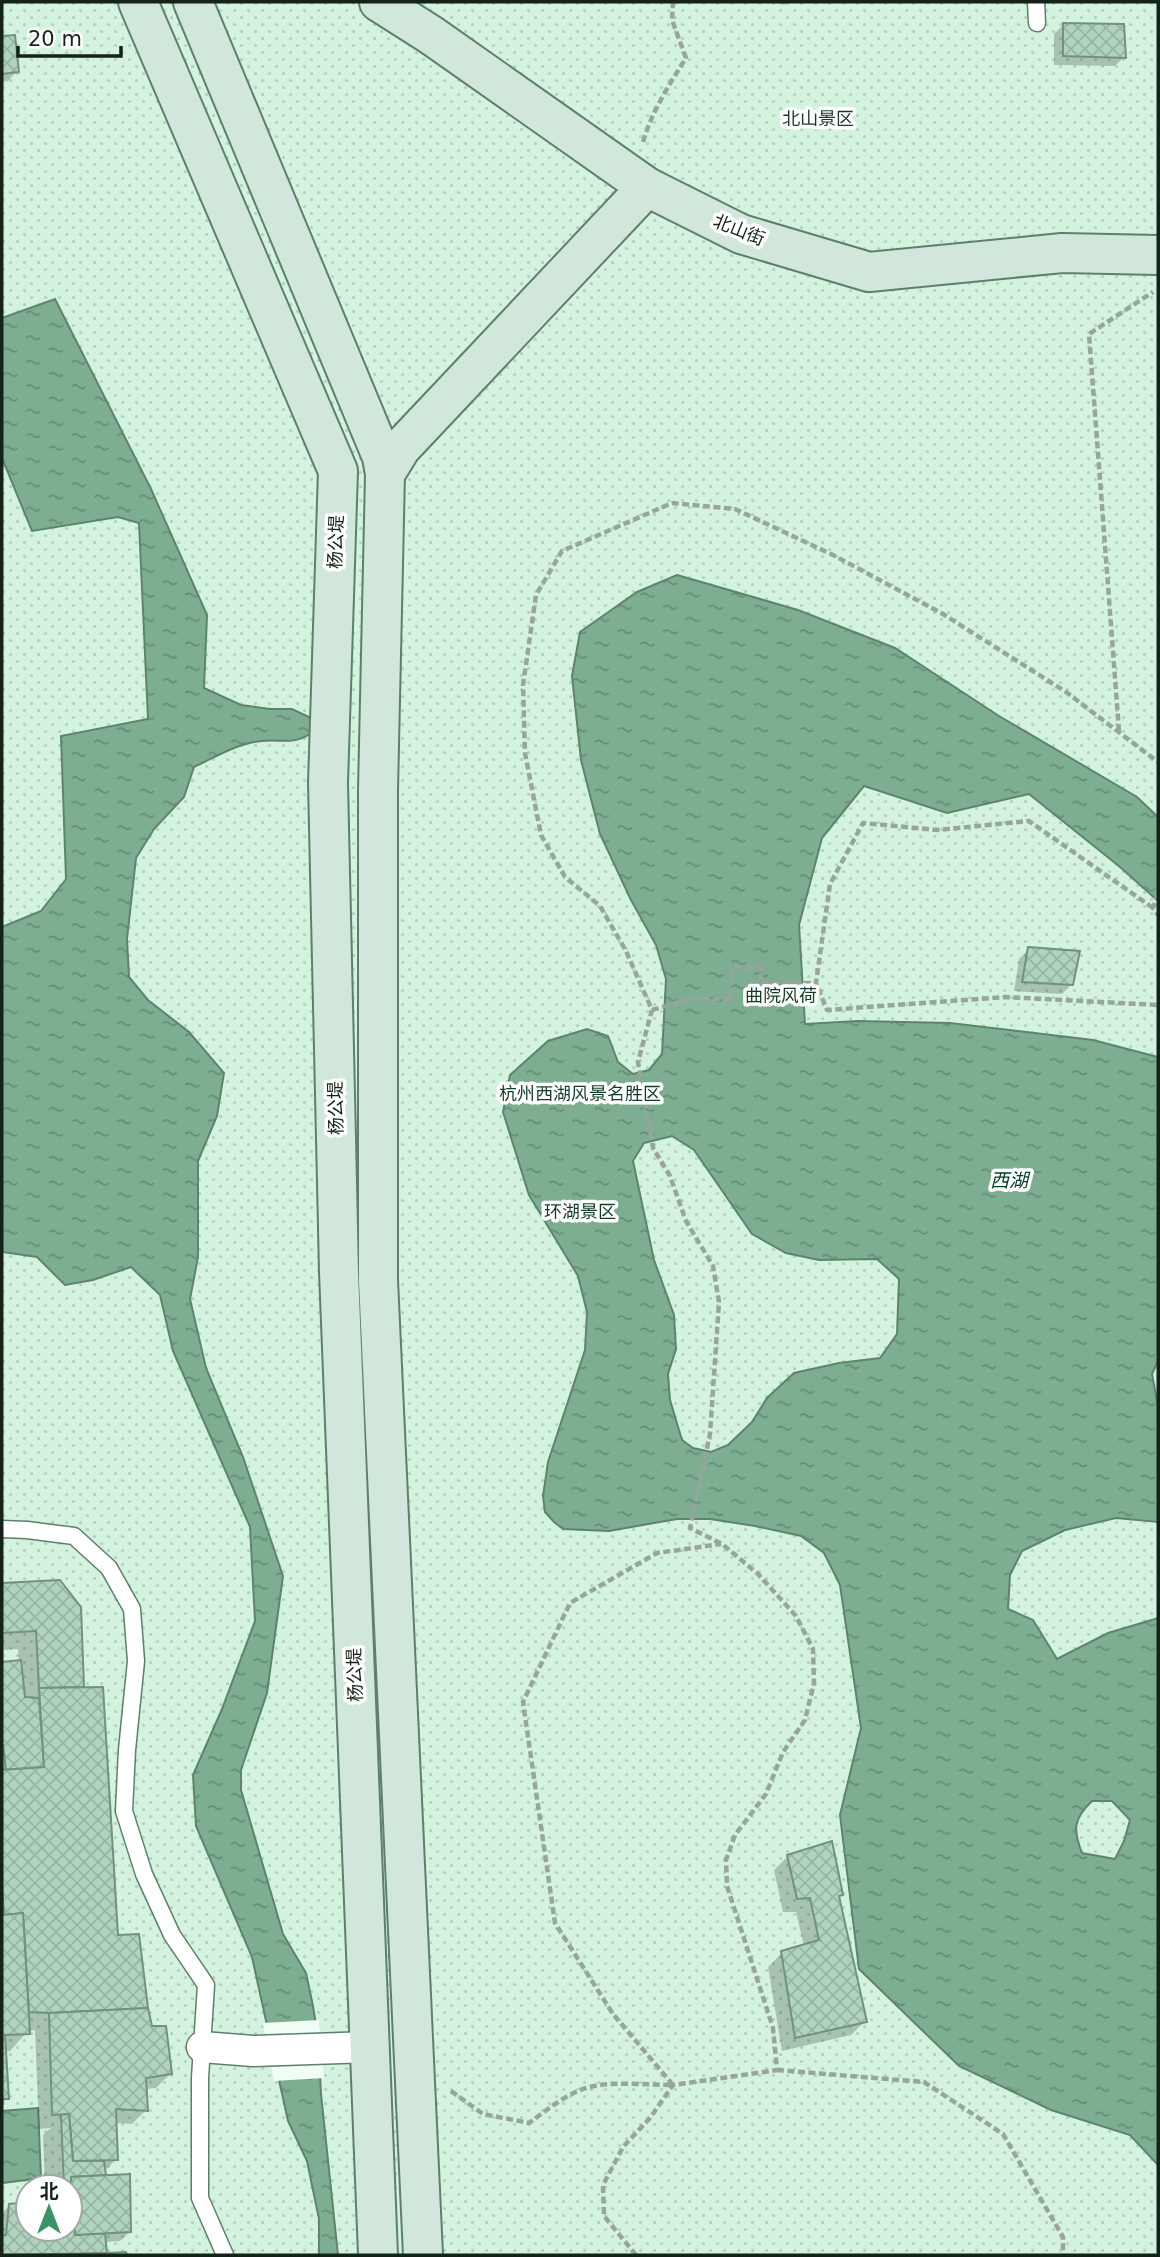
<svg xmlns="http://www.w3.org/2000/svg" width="1160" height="2257" viewBox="0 0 1160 2257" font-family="'DejaVu Sans','Noto Sans SC',sans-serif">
<defs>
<pattern id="park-dots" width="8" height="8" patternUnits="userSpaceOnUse" patternTransform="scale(1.75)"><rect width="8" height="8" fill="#d3f3df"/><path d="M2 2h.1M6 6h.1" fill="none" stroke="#b4d0bf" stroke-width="1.8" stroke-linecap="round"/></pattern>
<pattern id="water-ripples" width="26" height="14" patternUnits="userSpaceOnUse" patternTransform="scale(1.75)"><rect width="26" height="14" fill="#7dae91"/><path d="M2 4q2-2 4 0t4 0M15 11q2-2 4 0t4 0" fill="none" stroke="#658d76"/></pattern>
<pattern id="building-cross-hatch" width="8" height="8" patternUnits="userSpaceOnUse" patternTransform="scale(1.75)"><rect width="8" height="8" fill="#b0d3be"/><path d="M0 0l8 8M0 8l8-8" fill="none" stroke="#96b5a3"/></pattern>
</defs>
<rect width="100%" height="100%" fill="#f0fef5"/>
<path fill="url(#park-dots)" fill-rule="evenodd" d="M2 2H1158V2255H2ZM28 2187H70V2229H28Z"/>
<g fill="url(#water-ripples)" stroke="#5e846d" stroke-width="2" fill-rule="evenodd">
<path d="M55 299 151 489 207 615 204 688 241 705 270 709H292L309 717 312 724 310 734C293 745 280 739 262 741 238 743 215 757 194 767L184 797 154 829 136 858 127 939 129 977 148 1000 189 1032 224 1073 217 1116 198 1161V1257L190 1299 206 1368 243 1457 283 1576 267 1693 241 1770V1790L283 1934 306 1973 313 2006 318 2038 321 2094 338 2255H319V2219L307 2161 288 2121 252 1957 196 1826 193 1775 222 1709 255 1621 250 1527 173 1351 160 1295 131 1267 93 1280 65 1285 37 1257 2 1252V927L41 911 66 879 61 736 148 719 139 523 118 517 32 531 2 458V318Z"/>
<path d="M677 575 798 610 895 648 999 716 1137 797 1158 817V901L1120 867 1029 794 947 813 864 786 822 838 799 925 805 1024 858 1021 950 1023 1093 1040 1158 1057V1361L1152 1374 1158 1406V1522L1116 1518 1065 1530 1022 1551 1010 1575 1008 1609 1033 1620 1057 1659 1108 1633 1158 1618V2165L1130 2135 1051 2110 959 2066 859 1969 840 1815 861 1728 840 1585 824 1553 801 1536 755 1526 710 1519H677L609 1531 563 1529 554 1522 545 1512 543 1496 548 1462 585 1350 587 1312 578 1276 529 1195 503 1112 510 1075 548 1041 587 1029 608 1036 618 1062 633 1074 649 1070 662 1054 666 979 656 945 631 900 600 834 581 760 572 676 580 632 637 592ZM672 1136 694 1150 752 1234 786 1253 819 1260 877 1259 899 1279 897 1334 880 1358 839 1363 794 1373 767 1398 752 1422 728 1445 711 1452 693 1448 682 1440 670 1400 668 1374 676 1349 674 1315 654 1260 633 1161 644 1143ZM1092 1801H1112L1130 1820 1124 1841 1115 1859 1082 1853C1073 1830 1073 1819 1092 1801Z"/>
<polygon points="38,2108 41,2178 2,2183 2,2111"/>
</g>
<polygon fill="#f0fef5" points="319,2020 324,2078 274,2081 263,2023"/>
<g fill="#0003">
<polygon points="1064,24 1124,57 1115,66 1054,65 1054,34"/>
<polygon points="13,37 17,71 8,81 2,82 2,38"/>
<polygon points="1029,949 1072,984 1062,994 1014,991 1019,959"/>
<polygon points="59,1582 79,1607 82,1689 116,1937 170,2074 156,2088 145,2089 146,2110 132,2124 115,2123 117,2159 103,2172 104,2177 130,2232 120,2241 104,2242 105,2254 125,2254 125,2255 2,2255 2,2213 10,2205 28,2204 28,2229 70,2229 70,2187 45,2187 43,2135 51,2128 39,2129 35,2030 28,2031 10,2051 4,2052 7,2098 2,2104 2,1664 19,1662 18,1649 2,1650 2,1584"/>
<polygon points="788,1856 838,1897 865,2021 851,2035 782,2051 768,1967 782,1953 804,1946 796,1912 783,1912 774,1870"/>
</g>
<g fill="url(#building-cross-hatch)" stroke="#70927e" stroke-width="2">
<polygon points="1063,23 1124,24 1126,58 1063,56"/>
<polygon points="15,35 19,72 2,74 2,36"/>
<polygon points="1028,947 1080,951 1073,985 1022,982"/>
<polygon points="60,1580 81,1607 84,1687 39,1688 36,1631 2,1633 2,1583"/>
<polygon points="21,1660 25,1697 39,1698 44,1767 6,1770 3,1745 2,1745 2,1662"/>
<polygon points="103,1687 118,1935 139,1934 148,2008 49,2013 29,2012 23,1913 4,1915 2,1883 2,1770 44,1767 39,1688"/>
<polygon points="832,1841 843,1895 839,1896 867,2022 795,2038 781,1951 819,1940 810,1898 797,1899 787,1855"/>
<polygon points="23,1913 30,2034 5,2035 9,2099 2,2099 2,1915"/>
<polygon points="148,2008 152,2026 166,2026 172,2074 146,2078 148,2111 116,2109 118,2160 73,2161 69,2114 52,2115 49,2013"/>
<polygon points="69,2114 73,2161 104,2161 106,2175 71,2177 75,2235 105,2233 107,2253 2,2255 2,2236 6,2235 9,2204 28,2202 28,2229 70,2229 70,2187 64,2187 61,2115"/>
<polygon points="130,2174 131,2232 75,2235 71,2177"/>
<polygon points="126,2252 127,2255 56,2255 107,2253"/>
</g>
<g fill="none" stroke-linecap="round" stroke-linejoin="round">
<defs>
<g id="service">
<polyline points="1036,2 1037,23"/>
<polyline points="2,1529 27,1530 74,1536 109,1568 132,1609 136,1661 127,1750 124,1811 144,1874 172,1935 206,1985 200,2078 200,2198 225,2255"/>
</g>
<polyline id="minor" points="202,2047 253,2051 370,2047"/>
<g id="secondary">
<polyline points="138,2 338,471 328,783 339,1272 378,2255"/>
<polyline points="193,2 382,457 385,474 378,790 378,1280 423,2255"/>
<polyline points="379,2 431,35 647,187 741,234 869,272 1062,253 1158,255"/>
<polyline points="385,474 401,448 647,187"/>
</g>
</defs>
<use href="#service" stroke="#5e7f6b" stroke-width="19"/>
<use href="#minor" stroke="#5e7f6b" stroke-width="33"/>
<use href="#secondary" stroke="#5e7f6b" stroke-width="42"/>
<g stroke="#97a59c" stroke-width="4.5" stroke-dasharray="7 3.5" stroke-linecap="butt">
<polyline points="780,2 789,2"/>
<path d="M643 142C652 111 669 85 686 58L672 20 673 2"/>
<polyline points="1119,731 1089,334 1153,292"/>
<polyline points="1158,893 1153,908 1158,915"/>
<polyline points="1153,908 1029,821 937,830 863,823 830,884 816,983 827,1010 1005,997 1158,1005"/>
<polyline points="652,1010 690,999 731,999 732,967 761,968 761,983 816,983"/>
<polyline points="777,2070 924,2082 1003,2134 1063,2237 1063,2255"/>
<polyline points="673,2085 613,2014 555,1923 523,1702 570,1603 657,1553 721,1544"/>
<path d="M451 2091 483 2114 529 2123C547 2110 568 2092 590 2087 613 2081 648 2085 672 2085"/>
<polyline points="636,2255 604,2216 603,2185 623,2147 650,2118 673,2085 777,2070 773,2028 727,1886 726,1860 735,1835 766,1794 783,1752 805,1720 814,1683 813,1649 796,1616 758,1574 722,1544 690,1528 710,1434 719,1302 713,1266 686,1221 670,1176 653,1148 638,1062 652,1010 626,951 600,906 565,877 541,835 525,753 523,685 536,595 562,551 672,503 735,509 833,555 943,614 1066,692 1158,762"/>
</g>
<use href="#service" stroke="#fff" stroke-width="16"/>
<use href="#minor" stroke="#fff" stroke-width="30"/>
<use href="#secondary" stroke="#d1e7db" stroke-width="38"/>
</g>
<g text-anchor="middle" stroke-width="7" stroke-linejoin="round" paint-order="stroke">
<g font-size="18" fill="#133c28" stroke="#fff">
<text x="818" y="125">北山景区</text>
<text x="781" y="1002">曲院风荷</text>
<text x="580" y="1100">杭州西湖风景名胜区</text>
<text x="580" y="1218">环湖景区</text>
</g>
<g font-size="18" fill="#14221a" stroke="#fff">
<text transform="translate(739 230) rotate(22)" y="6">北山街</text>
<text transform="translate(336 542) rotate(-88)" y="6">杨公堤</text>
<text transform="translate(336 1108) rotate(-91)" y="6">杨公堤</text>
<text transform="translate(355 1675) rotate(-92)" y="6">杨公堤</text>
</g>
<g font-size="19" font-style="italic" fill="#004125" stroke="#fff">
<text x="1009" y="1187">西湖</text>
</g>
</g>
<rect width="1160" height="2257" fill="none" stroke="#14221a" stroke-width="7"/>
<g transform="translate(49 2208)"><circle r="33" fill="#ffffff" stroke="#a1a7a3" stroke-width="2"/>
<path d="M0-5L12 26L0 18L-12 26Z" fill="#3c9266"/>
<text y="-10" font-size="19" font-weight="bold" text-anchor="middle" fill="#14221a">北</text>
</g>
<path d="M18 46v10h103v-10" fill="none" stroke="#14221a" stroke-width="3.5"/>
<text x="28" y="46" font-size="21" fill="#14221a" stroke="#ffffff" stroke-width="5" paint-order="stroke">20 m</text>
</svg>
